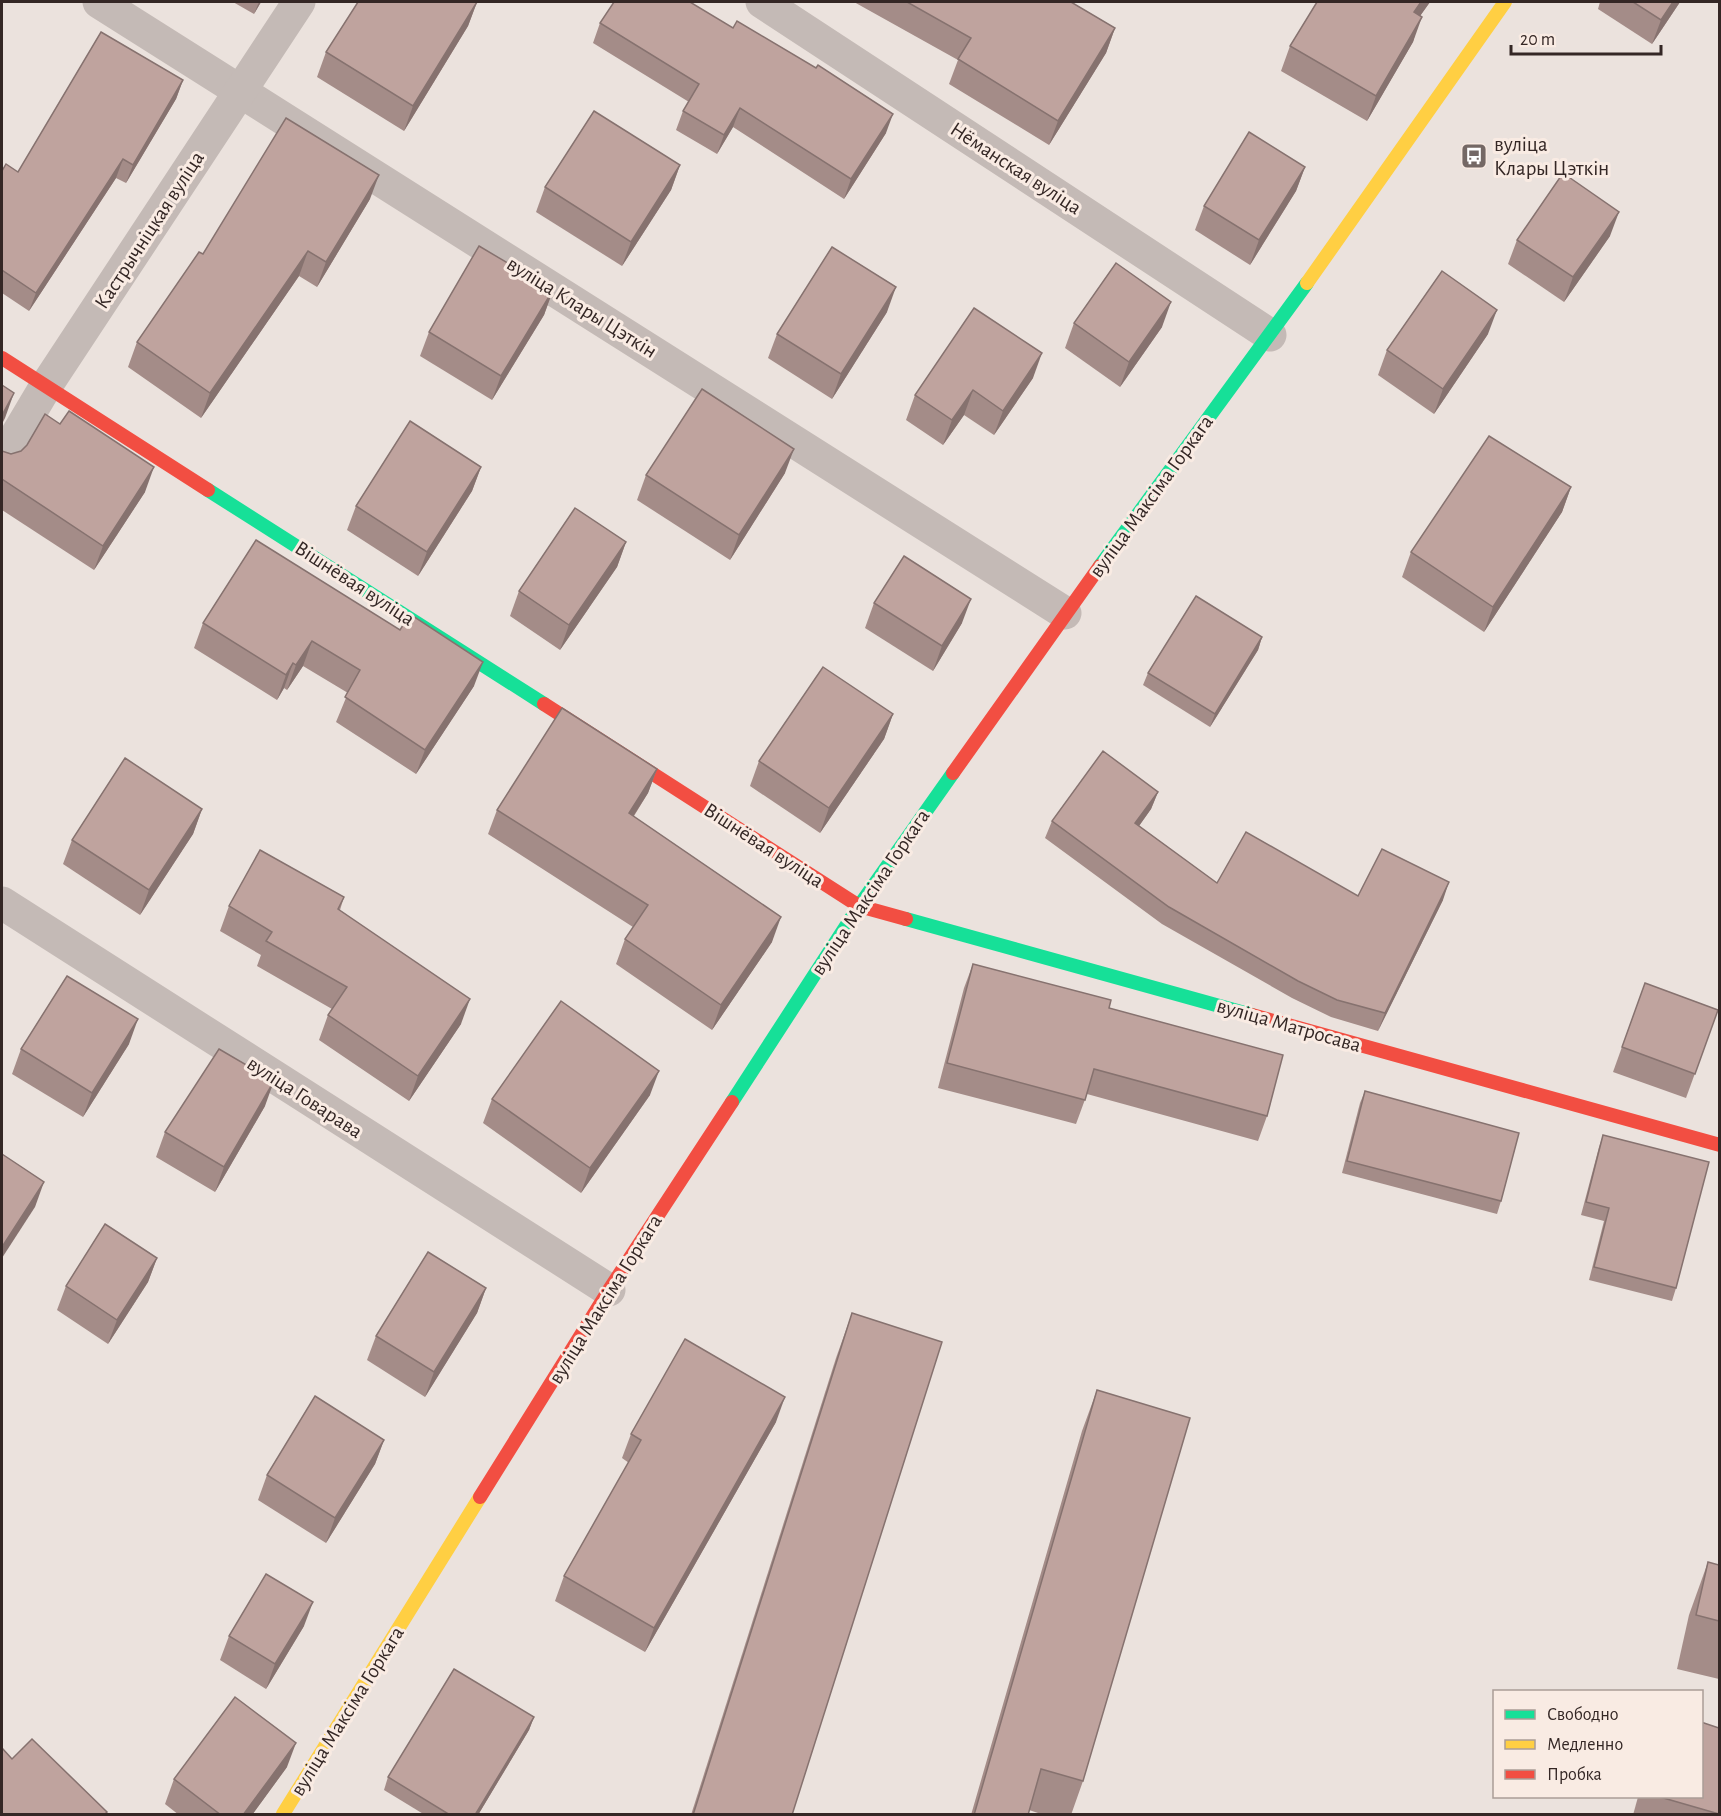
<svg xmlns="http://www.w3.org/2000/svg" width="1721" height="1816" viewBox="0 0 1721 1816" font-family="'Alegreya Sans',sans-serif">
<rect width="100%" height="100%" fill="#ebe2dd"/>
<g fill="none" stroke-linecap="round" stroke-linejoin="round">
<g stroke="#c4bab6" stroke-width="33">
<polyline points="99,2 1065,613"/>
<polyline points="762,2 1270,335"/>
<polyline points="2,460 46,386 299,2"/>
<polyline points="2,903 609,1290"/>
</g>
<g stroke="#16e098" stroke-width="14">
<polyline points="208,490 544,704"/>
<polyline points="1100,566 1307,283"/>
<polyline points="906,919 1252,1015"/>
<polyline points="732,1102 859,906 953,773"/>
</g>
<g stroke="#ffcf43" stroke-width="14">
<polyline points="1307,283 1505,2"/>
<polyline points="283,1814 480,1497"/>
</g>
<g stroke="#f24e42" stroke-width="14">
<polyline points="2,358 208,490"/>
<polyline points="544,704 859,906 906,919"/>
<polyline points="953,773 1100,566"/>
<polyline points="1252,1015 1720,1145"/>
<polyline points="480,1497 609,1290 732,1102"/>
</g>
</g>
<g fill="#a48c88">
<polygon points="233,2 261,2 254,14"/>
<polygon points="477,2 468,26 404,131 317,77 326,52"/>
<polygon points="854,2 1071,2 1115,28 1106,53 1049,145 949,84 958,60"/>
<polygon points="1317,2 1430,2 1420,16 1413,42 1367,121 1281,71 1290,46"/>
<polygon points="1600,2 1680,2 1652,44 1598,9"/>
<polygon points="600,23 886,133 844,199 733,127 717,154 676,130 683,111 689,102 593,43"/>
<polygon points="183,80 176,99 126,183 116,178 29,311 2,293 2,171 18,172"/>
<polygon points="680,165 671,190 622,266 536,212 545,187"/>
<polygon points="1305,167 1296,191 1250,265 1195,230 1204,206"/>
<polygon points="370,199 317,287 299,276 201,418 128,367 137,342 203,254"/>
<polygon points="1610,236 1564,302 1508,264 1517,240"/>
<polygon points="553,290 544,315 492,400 420,356 429,332"/>
<polygon points="887,312 832,399 768,358 777,334"/>
<polygon points="1074,323 1162,327 1120,387 1065,348"/>
<polygon points="1488,334 1434,414 1378,375 1387,350"/>
<polygon points="1033,378 994,435 964,415 943,445 906,420 915,395"/>
<polygon points="2,451 145,492 94,570 2,510"/>
<polygon points="481,467 472,491 418,576 347,530 356,506"/>
<polygon points="785,473 730,560 637,500 646,475"/>
<polygon points="1571,487 1562,512 1484,632 1402,577 1411,552"/>
<polygon points="256,540 474,686 416,774 336,722 348,693 303,666 287,690 284,688 277,700 194,648 203,623"/>
<polygon points="626,542 617,567 560,650 510,616 519,591"/>
<polygon points="874,603 962,623 933,671 865,628"/>
<polygon points="1262,637 1258,650 1210,727 1143,685 1148,673"/>
<polygon points="893,714 884,739 820,833 750,786 759,761"/>
<polygon points="657,769 648,793 634,816 772,942 712,1030 616,964 625,939 633,927 488,834 497,810"/>
<polygon points="1158,792 1151,809 1139,826 1217,883 1358,896 1443,900 1378,1031 1331,1017 1292,998 1162,924 1045,838 1052,821"/>
<polygon points="202,809 193,834 140,915 63,864 72,840"/>
<polygon points="344,897 340,910 461,1024 409,1101 319,1040 328,1015 332,1009 257,966 261,955 220,931 229,906"/>
<polygon points="973,964 1109,1008 1267,1116 1258,1141 1087,1094 1076,1124 938,1088 964,988"/>
<polygon points="1645,983 1718,1010 1686,1098 1613,1072"/>
<polygon points="129,1044 83,1117 12,1074 21,1049"/>
<polygon points="1365,1091 1501,1201 1497,1214 1342,1173 1360,1103"/>
<polygon points="650,1095 581,1193 483,1123 492,1099"/>
<polygon points="265,1106 215,1192 156,1157 165,1132"/>
<polygon points="1603,1135 1676,1288 1672,1301 1589,1280 1604,1221 1581,1215 1599,1147"/>
<polygon points="157,1258 148,1282 108,1344 57,1310 66,1286"/>
<polygon points="486,1288 477,1313 425,1397 367,1360 376,1336"/>
<polygon points="852,1313 792,1815 691,1815 836,1358"/>
<polygon points="1097,1390 1083,1781 1071,1815 1044,1815 1029,1810 1028,1815 971,1815 1082,1431"/>
<polygon points="776,1422 645,1652 555,1601 564,1576 629,1463 622,1458 631,1434"/>
<polygon points="384,1440 375,1464 326,1543 258,1500 267,1475"/>
<polygon points="1708,1562 1719,1565 1719,1679 1677,1669 1689,1615"/>
<polygon points="304,1626 266,1689 220,1660 229,1636"/>
<polygon points="534,1717 529,1730 478,1815 425,1815 384,1790 388,1777"/>
<polygon points="287,1767 252,1815 179,1815 165,1804 174,1779"/>
<polygon points="1638,1797 1701,1797 1719,1815 1633,1815"/>
</g>
<g fill="#86726f">
<polygon points="259,2 261,2 254,14"/>
<polygon points="477,2 468,26 404,131 413,106"/>
<polygon points="1421,2 1430,2 1405,37 1414,12"/>
<polygon points="1673,2 1680,2 1652,44 1661,20"/>
<polygon points="1422,17 1413,42 1367,121 1376,96"/>
<polygon points="1115,28 1106,53 1049,145 1058,121"/>
<polygon points="183,80 176,99 126,183 133,165"/>
<polygon points="740,108 733,127 717,154 724,135"/>
<polygon points="893,114 886,133 844,199 851,179"/>
<polygon points="123,159 116,178 29,311 36,293"/>
<polygon points="680,165 671,190 622,266 631,242"/>
<polygon points="1305,167 1296,191 1250,265 1259,240"/>
<polygon points="379,175 370,199 317,287 326,262"/>
<polygon points="1619,212 1610,236 1564,302 1573,277"/>
<polygon points="308,251 299,276 201,418 210,393"/>
<polygon points="896,287 887,312 832,399 841,374"/>
<polygon points="553,290 544,315 492,400 501,376"/>
<polygon points="1171,302 1162,327 1120,387 1129,362"/>
<polygon points="1497,310 1488,334 1434,414 1443,389"/>
<polygon points="1042,353 1033,378 994,435 1003,411"/>
<polygon points="973,390 964,415 943,445 952,420"/>
<polygon points="14,393 5,418 2,424 2,415"/>
<polygon points="794,449 785,473 730,560 739,535"/>
<polygon points="154,467 145,492 94,570 103,546"/>
<polygon points="481,467 472,491 418,576 427,552"/>
<polygon points="1571,487 1562,512 1484,632 1493,607"/>
<polygon points="626,542 617,567 560,650 569,625"/>
<polygon points="971,599 962,623 933,671 942,646"/>
<polygon points="1262,637 1258,650 1210,727 1215,714"/>
<polygon points="312,641 303,666 287,690 296,665"/>
<polygon points="483,662 474,686 416,774 425,750"/>
<polygon points="293,663 284,688 277,700 286,675"/>
<polygon points="893,714 884,739 820,833 829,808"/>
<polygon points="657,769 648,793 620,837 629,813"/>
<polygon points="1158,792 1151,809 1129,840 1135,823"/>
<polygon points="202,809 193,834 140,915 149,890"/>
<polygon points="1449,882 1443,900 1378,1031 1385,1013"/>
<polygon points="781,917 772,942 712,1030 721,1005"/>
<polygon points="470,999 461,1024 409,1101 418,1076"/>
<polygon points="138,1019 129,1044 83,1117 92,1093"/>
<polygon points="659,1071 650,1095 581,1193 590,1168"/>
<polygon points="274,1081 265,1106 215,1192 224,1167"/>
<polygon points="44,1182 35,1207 2,1258 2,1247"/>
<polygon points="157,1258 148,1282 108,1344 117,1320"/>
<polygon points="486,1288 477,1313 425,1397 434,1372"/>
<polygon points="785,1397 776,1422 645,1652 654,1628"/>
<polygon points="384,1440 375,1464 326,1543 335,1518"/>
<polygon points="313,1602 304,1626 266,1689 275,1664"/>
<polygon points="534,1717 529,1730 478,1815 475,1815"/>
<polygon points="296,1743 287,1767 252,1815 243,1815"/>
</g>
<g fill="#bfa39e" stroke="#86726f" stroke-width="1.5">
<polygon points="358,2 477,2 413,106 326,52"/>
<polygon points="614,2 690,2 733,28 737,21 816,68 818,65 893,114 851,179 740,108 724,135 683,111 699,84 600,23"/>
<polygon points="907,2 1071,2 1115,28 1058,121 958,59 971,38"/>
<polygon points="1317,2 1421,2 1414,12 1422,17 1376,96 1290,46"/>
<polygon points="1633,2 1673,2 1661,20"/>
<polygon points="101,32 183,80 133,165 123,159 36,293 2,270 2,171 6,164 18,172"/>
<polygon points="594,111 680,165 631,242 545,187"/>
<polygon points="286,118 379,175 326,262 308,251 210,393 137,342 199,252 203,254"/>
<polygon points="1249,132 1305,167 1259,240 1204,206"/>
<polygon points="1563,173 1619,212 1573,277 1517,240"/>
<polygon points="479,246 553,290 501,376 429,332"/>
<polygon points="832,247 896,287 841,374 777,334"/>
<polygon points="1116,263 1171,302 1129,362 1074,323"/>
<polygon points="1442,271 1497,310 1443,389 1387,350"/>
<polygon points="974,308 1042,353 1003,411 973,390 952,420 915,395"/>
<polygon points="2,385 14,393 2,415"/>
<polygon points="702,389 794,449 739,535 646,475"/>
<polygon points="69,411 154,467 103,546 2,479 2,451 11,454 21,451 27,445 45,414 60,424"/>
<polygon points="410,421 481,467 427,552 356,506"/>
<polygon points="1489,436 1571,487 1493,607 1411,552"/>
<polygon points="575,508 626,542 569,625 519,591"/>
<polygon points="256,540 400,630 410,614 483,662 425,750 345,697 360,670 312,641 296,665 293,663 286,675 203,623"/>
<polygon points="904,556 971,599 942,646 874,603"/>
<polygon points="1196,596 1262,637 1215,714 1148,673"/>
<polygon points="823,667 893,714 829,808 759,761"/>
<polygon points="562,708 657,769 629,813 781,917 721,1005 625,939 648,905 497,810"/>
<polygon points="1103,751 1158,792 1135,823 1217,883 1246,832 1358,896 1382,849 1449,882 1385,1013 1337,1000 1298,981 1169,907 1052,821"/>
<polygon points="125,758 202,809 149,890 72,840"/>
<polygon points="260,850 344,897 338,909 470,999 418,1076 328,1015 347,987 266,941 272,932 229,906"/>
<polygon points="973,964 1111,1000 1109,1008 1283,1055 1267,1116 1094,1069 1085,1100 947,1063"/>
<polygon points="67,976 138,1019 92,1093 21,1049"/>
<polygon points="1645,983 1718,1010 1695,1074 1622,1047"/>
<polygon points="561,1001 659,1071 590,1168 492,1099"/>
<polygon points="219,1049 274,1081 224,1167 165,1132"/>
<polygon points="1365,1091 1519,1133 1501,1201 1347,1161"/>
<polygon points="1603,1135 1709,1162 1676,1288 1594,1267 1609,1208 1586,1202"/>
<polygon points="2,1154 44,1182 2,1247"/>
<polygon points="105,1224 157,1258 117,1320 66,1286"/>
<polygon points="428,1252 486,1288 434,1372 376,1336"/>
<polygon points="852,1313 942,1342 792,1815 693,1815"/>
<polygon points="685,1339 785,1397 654,1628 564,1576 641,1440 631,1434"/>
<polygon points="1097,1390 1190,1418 1083,1781 1041,1769 1028,1815 974,1815"/>
<polygon points="315,1396 384,1440 335,1518 267,1475"/>
<polygon points="1708,1562 1719,1565 1719,1621 1696,1615"/>
<polygon points="266,1574 313,1602 275,1664 229,1636"/>
<polygon points="454,1669 534,1717 475,1815 450,1815 388,1777"/>
<polygon points="235,1697 296,1743 243,1815 221,1815 174,1779"/>
<polygon points="1701,1722 1719,1728 1719,1814 1660,1797 1701,1797"/>
<polygon points="32,1739 107,1812 104,1815 2,1815 2,1748 12,1759"/>
</g>
<defs>
<symbol id="bus-square" viewBox="-11 -11 22 22"><rect x="-9" y="-9" width="18" height="18" rx="4" fill="#746865" stroke="#f9ebe3"/><path d="M-5-6H5V4H4V6H2V4H-2V6H-4V4H-5ZM-3.5-4V0h7V-4ZM-3.5 1.2v1.5H-2V1.2ZM2 1.2v1.5H3.5V1.2Z" fill="#fff"/></symbol>
</defs>
<g fill-rule="evenodd">
<use href="#bus-square" x="1459" y="141" width="30" height="30"/>
</g>
<g text-anchor="middle" stroke-width="6" stroke-linejoin="round" paint-order="stroke">
<g font-size="21" fill="#342725" stroke="#f9ebe3" text-anchor="start">
<text x="1494" y="151">вуліца<tspan x="1494" dy="24">Клары Цэткін</tspan></text>
</g>
<g font-size="21" fill="#342725" stroke="#f9ebe3">
<text transform="translate(1016 168) rotate(33)" y="7">Нёманская вуліца</text>
<text transform="translate(149 230) rotate(-57)" y="7">Кастрычніцкая вуліца</text>
<text transform="translate(582 307) rotate(32)" y="7">вуліца Клары Цэткін</text>
<text transform="translate(1151 496) rotate(-54)" y="7">вуліца Максіма Горкага</text>
<text transform="translate(355 583) rotate(33)" y="7">Вішнёвая вуліца</text>
<text transform="translate(764 845) rotate(33)" y="7">Вішнёвая вуліца</text>
<text transform="translate(870 892) rotate(-56)" y="7">вуліца Максіма Горкага</text>
<text transform="translate(1289 1025) rotate(16)" y="7">вуліца Матросава</text>
<text transform="translate(305 1097) rotate(33)" y="7">вуліца Говарава</text>
<text transform="translate(605 1299) rotate(-58)" y="7">вуліца Максіма Горкага</text>
<text transform="translate(347 1711) rotate(-58)" y="7">вуліца Максіма Горкага</text>
</g>
</g>
<rect width="1721" height="1816" fill="none" stroke="#342725" stroke-width="6"/>
<rect x="1493" y="1690" width="210" height="108" fill="#f9ebe3" stroke="#aa9d97" stroke-width="1.5"/>
<rect x="1505" y="1710" width="30" height="9" fill="#16e098" stroke="#aa9d97" stroke-width="1.5"/>
<text x="1547" y="1720" font-size="18" fill="#342725">Свободно</text>
<rect x="1505" y="1740" width="30" height="9" fill="#ffcf43" stroke="#aa9d97" stroke-width="1.5"/>
<text x="1547" y="1750" font-size="18" fill="#342725">Медленно</text>
<rect x="1505" y="1770" width="30" height="9" fill="#f24e42" stroke="#aa9d97" stroke-width="1.5"/>
<text x="1547" y="1780" font-size="18" fill="#342725">Пробка</text>
<path d="M1511 45v9h150v-9" fill="none" stroke="#342725" stroke-width="3"/>
<text x="1520" y="45" font-size="18" fill="#342725" stroke="#f9ebe3" stroke-width="4.5" paint-order="stroke">20 m</text>
</svg>
